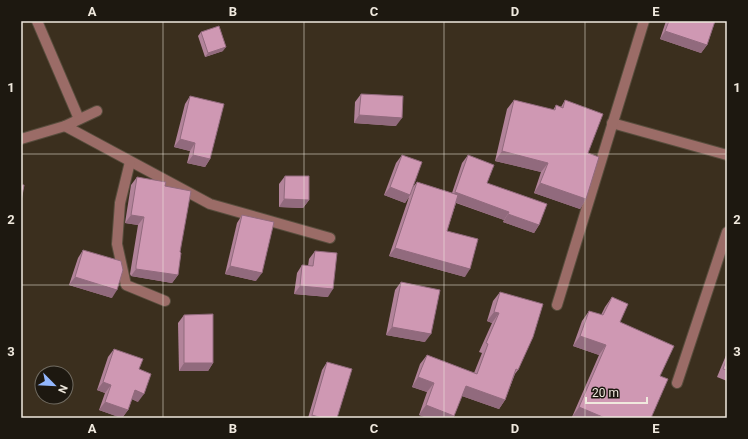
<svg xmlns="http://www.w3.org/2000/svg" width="748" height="439" viewBox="0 0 748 439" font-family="Roboto,sans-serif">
<rect width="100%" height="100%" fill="#3b2f1e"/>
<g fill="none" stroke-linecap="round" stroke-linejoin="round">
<defs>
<g id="minor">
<polyline points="37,21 79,119"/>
<polyline points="612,123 727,155"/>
<polyline points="65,126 210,204 330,238"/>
<polyline points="21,139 65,126 97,111"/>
<polyline points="130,162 120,203 117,244 126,285 165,301"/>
<polyline points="557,305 644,21"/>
<polyline points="677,383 727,232"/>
</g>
</defs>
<use href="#minor" stroke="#584d3d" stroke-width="12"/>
<use href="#minor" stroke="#9b6c67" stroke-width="10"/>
</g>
<g fill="#b2839a">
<polygon points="666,21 715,21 707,45 701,53 660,39"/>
<polygon points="201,32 223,51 205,57 198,36"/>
<polygon points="361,94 396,126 354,123 355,102"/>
<polygon points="190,96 210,159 205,167 187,163 190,151 174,147 185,104"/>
<polygon points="514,100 553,110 556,105 561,107 565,100 588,153 586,199 580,209 534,193 541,172 495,161 507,109"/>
<polygon points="402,155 413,187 417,182 452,193 462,163 468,155 487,183 539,225 534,233 503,222 504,220 456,203 447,231 465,277 389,256 409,197 405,203 384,195 396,163"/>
<polygon points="285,176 309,200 303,208 279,207 279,184"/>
<polygon points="137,177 165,186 180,252 178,275 172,283 131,276 130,274 138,225 125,223 131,185"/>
<polygon points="242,215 256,281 225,274 237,223"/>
<polygon points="83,250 112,298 69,285 78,258"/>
<polygon points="315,251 328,297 294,294 297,273 302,265 308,266 309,259"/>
<polygon points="401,282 425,342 386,335 395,290"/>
<polygon points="500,292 518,370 515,374 505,400 499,409 462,396 453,418 428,418 419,415 427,392 412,387 420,364 427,355 474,373 482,353 479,352 492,323 487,321 493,301"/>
<polygon points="612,297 620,322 660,376 651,418 575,418 572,417 599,355 573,346 582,321 589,311 601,315 605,307"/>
<polygon points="184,315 213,363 208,371 179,371 178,323"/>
<polygon points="114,349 138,402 132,399 128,410 122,418 99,410 105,393 97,390 108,357"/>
<polygon points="727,353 727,381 717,377"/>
<polygon points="327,362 337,418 308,418 322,370"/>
</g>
<g fill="#916a7d">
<polygon points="665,31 707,45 701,53 660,39"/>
<polygon points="226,47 223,51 205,57 208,53"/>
<polygon points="359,115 402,118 396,126 354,123"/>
<polygon points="180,139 195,143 190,151 174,147"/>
<polygon points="502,151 548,163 541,172 495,161"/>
<polygon points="193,155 210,159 205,167 187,163"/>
<polygon points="540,183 586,199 580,209 534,193"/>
<polygon points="390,187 410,195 405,203 384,195"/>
<polygon points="455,192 509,212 504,220 449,200"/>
<polygon points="284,199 309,200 303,208 279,207"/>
<polygon points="508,214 539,225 534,233 503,222"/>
<polygon points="131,215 144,217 138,225 125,223"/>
<polygon points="395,248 470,269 465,277 389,256"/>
<polygon points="230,266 262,273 256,281 225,274"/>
<polygon points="136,269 178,275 172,283 131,276"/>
<polygon points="75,277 117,290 112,298 69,285"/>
<polygon points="300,286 333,289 328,297 294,294"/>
<polygon points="494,312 499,313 492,323 487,321"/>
<polygon points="392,327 431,334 425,342 386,335"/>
<polygon points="580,336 606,345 599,355 573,346"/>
<polygon points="184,363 213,363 208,371 179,371"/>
<polygon points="418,377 434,383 427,392 412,387"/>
<polygon points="103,382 111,385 105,393 97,390"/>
<polygon points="466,386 505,400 499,409 459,395"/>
<polygon points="135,390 144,394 138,402 129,398"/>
<polygon points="105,402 128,410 122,418 121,418 99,410"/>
<polygon points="426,405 454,416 453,418 428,418 419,415"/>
<polygon points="579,407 605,418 575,418 572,417"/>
<polygon points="312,415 322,418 310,418"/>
</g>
<g fill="#cf98b3" stroke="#916a7d">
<polygon points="669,21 715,21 707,45 665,31"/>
<polygon points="219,26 226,47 208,53 201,32"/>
<polygon points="361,94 403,96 402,118 359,115"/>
<polygon points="190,96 224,104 210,159 193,155 195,143 180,139"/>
<polygon points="514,100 555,110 556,105 563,108 565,100 603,114 588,153 599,157 586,199 540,183 548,163 502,151"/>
<polygon points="402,155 422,162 410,195 390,187"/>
<polygon points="468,155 494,165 487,183 547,204 539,225 508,214 509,212 455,192"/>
<polygon points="285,176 309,176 309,200 284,199"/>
<polygon points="137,177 166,182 165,186 191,191 180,252 181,253 178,275 136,269 136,266 144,217 131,215"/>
<polygon points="417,182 458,195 447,231 478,239 470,269 395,248"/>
<polygon points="21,185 24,185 21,201"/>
<polygon points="242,215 274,222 262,273 230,266"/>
<polygon points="83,250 121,261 123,270 117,290 75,277"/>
<polygon points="315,251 337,253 333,289 300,286 302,265 313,266"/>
<polygon points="401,282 440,290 431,334 392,327"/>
<polygon points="500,292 543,304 533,337 518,370 516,369 505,400 466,386 454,416 426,405 434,383 418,377 427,355 477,374 488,344 486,343 499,313 494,312"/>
<polygon points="612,297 628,304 620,322 674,346 660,376 668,379 651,418 605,418 579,407 606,345 580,336 589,311 603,315"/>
<polygon points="213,314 213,363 184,363 184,315"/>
<polygon points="114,349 143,359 139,369 151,374 144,394 135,390 128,410 105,402 111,385 103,382"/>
<polygon points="727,358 727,370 723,369"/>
<polygon points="327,362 352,369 337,418 322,418 312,415"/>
</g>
<path fill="none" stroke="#f0e9de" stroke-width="1" stroke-opacity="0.55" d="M163 21V418M304 21V418M444 21V418M585 21V418M21 154H727M21 285H727"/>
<rect width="748" height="439" fill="none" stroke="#1d1810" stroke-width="44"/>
<g transform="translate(54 385) rotate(114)"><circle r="19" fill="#1d1810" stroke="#716c62"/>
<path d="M0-3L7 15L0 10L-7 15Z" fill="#93b7fd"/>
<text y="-6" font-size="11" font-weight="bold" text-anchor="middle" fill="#f0e9de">N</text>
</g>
<path d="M586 397v6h61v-6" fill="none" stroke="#f0e9de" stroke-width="2"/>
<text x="592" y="397" font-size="12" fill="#f0e9de" stroke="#1d1810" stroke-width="3" paint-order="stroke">20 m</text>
<rect x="22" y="22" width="704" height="395" fill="none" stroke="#f0e9de" stroke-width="1.5"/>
<g font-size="13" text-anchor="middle" font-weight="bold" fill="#f0e9de">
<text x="92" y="16">A</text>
<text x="233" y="16">B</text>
<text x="374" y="16">C</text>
<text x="515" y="16">D</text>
<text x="656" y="16">E</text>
<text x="11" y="92">1</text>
<text x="737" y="92">1</text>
<text x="11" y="224">2</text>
<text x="737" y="224">2</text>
<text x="11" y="356">3</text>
<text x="737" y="356">3</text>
<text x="92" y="433">A</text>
<text x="233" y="433">B</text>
<text x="374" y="433">C</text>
<text x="515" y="433">D</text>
<text x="656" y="433">E</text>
</g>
</svg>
